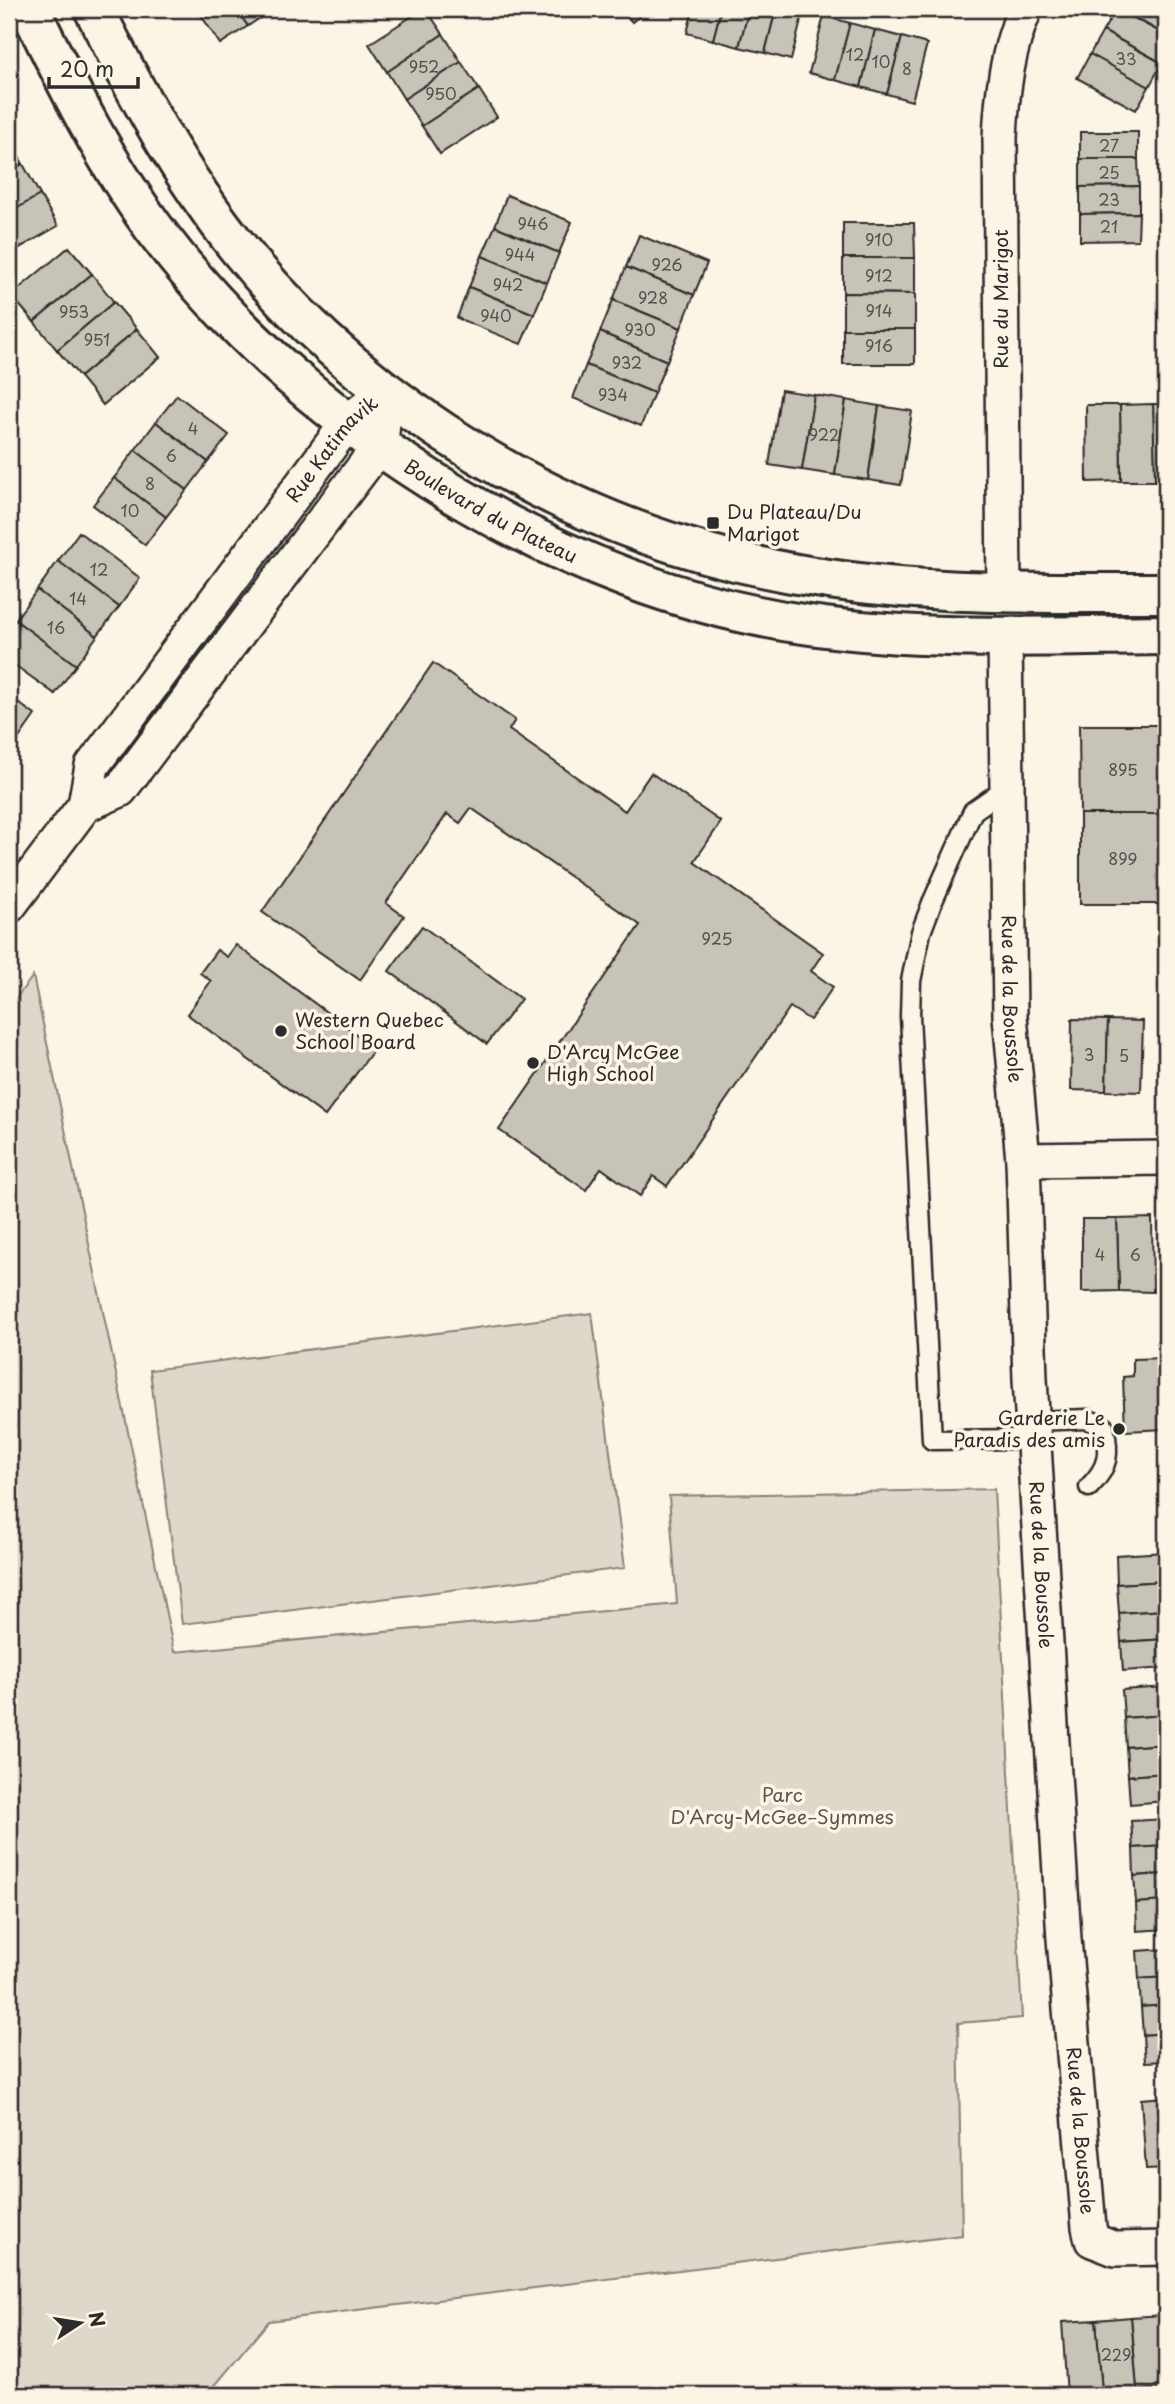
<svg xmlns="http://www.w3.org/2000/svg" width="1175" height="2404" viewBox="0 0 1175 2404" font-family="'Playpen Sans',sans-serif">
<rect width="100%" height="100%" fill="#fcf5e5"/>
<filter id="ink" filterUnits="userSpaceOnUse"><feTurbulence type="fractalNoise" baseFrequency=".0143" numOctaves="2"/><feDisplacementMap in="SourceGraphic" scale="14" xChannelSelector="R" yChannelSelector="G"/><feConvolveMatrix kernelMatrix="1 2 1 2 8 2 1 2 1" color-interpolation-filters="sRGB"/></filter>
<g filter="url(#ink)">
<g fill="#ded8ca" stroke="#84827a" stroke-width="2">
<polygon points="33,976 174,1652 677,1604 669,1496 994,1489 1022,2018 958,2023 962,2235 269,2321 207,2395 9,2395 9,1007"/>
<polygon points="592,1313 625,1568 182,1624 150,1370"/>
</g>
<g fill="#c8c3b7" stroke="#2b2b2b" stroke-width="2">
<polygon points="197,9 236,9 248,26 220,44"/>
<polygon points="236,9 273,9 248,26"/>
<polygon points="423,9 426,9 443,34 387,72 369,44"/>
<polygon points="621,9 648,9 632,22"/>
<polygon points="693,9 721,9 713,40 687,33"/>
<polygon points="721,9 749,9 739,47 713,40"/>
<polygon points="749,9 776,9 765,53 739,47"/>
<polygon points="776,9 804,9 791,60 765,53"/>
<polygon points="1116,9 1166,35 1166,55 1162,63 1103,31"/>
<polygon points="1120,9 1166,9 1166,35"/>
<polygon points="824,16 850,23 835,80 809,73"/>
<polygon points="850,23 875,30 861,87 835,80"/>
<polygon points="875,30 902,37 887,94 861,87"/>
<polygon points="1103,31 1162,63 1149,87 1090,54"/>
<polygon points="443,34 461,62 404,99 387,72"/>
<polygon points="902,37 927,44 912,101 887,94"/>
<polygon points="1090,54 1149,87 1136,110 1077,78"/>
<polygon points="461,62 479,89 422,126 404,99"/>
<polygon points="479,89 497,117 440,154 422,126"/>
<rect x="1080" y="132" width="58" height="27"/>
<polygon points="9,138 23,164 9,171"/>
<polygon points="1080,159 1138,159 1139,186 1080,187"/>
<polygon points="23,164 40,195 9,213 9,171"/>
<polygon points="1139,186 1139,213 1080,214 1080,187"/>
<polygon points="40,195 58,226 9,254 9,213"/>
<polygon points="507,195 572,222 559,253 495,226"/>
<polygon points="1139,213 1138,240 1080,241 1080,214"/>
<polygon points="843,223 914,223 915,258 843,258"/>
<polygon points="495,226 559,253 547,283 482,256"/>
<polygon points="639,235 707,263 694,295 626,267"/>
<polygon points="69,247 92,274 34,322 11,295"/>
<polygon points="482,256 547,283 534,314 469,287"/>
<polygon points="843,258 915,258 915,294 843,293"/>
<polygon points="626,267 694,295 681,328 613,300"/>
<polygon points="92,274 114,302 57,350 34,322"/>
<polygon points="469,287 534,314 521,344 457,318"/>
<polygon points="843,293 915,294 915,329 843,329"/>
<polygon points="613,300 681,328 667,361 600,332"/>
<polygon points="114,302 137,329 80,377 57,350"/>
<polygon points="137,329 160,357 103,405 80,377"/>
<rect x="843" y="329" width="72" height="35"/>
<polygon points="600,332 667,361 654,393 586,365"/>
<polygon points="586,365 654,393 641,426 573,398"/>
<polygon points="781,390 814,395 802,470 769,465"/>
<polygon points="177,395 229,435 208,462 156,422"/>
<polygon points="814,395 846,400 835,475 802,470"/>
<polygon points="846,400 879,406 868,480 835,475"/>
<polygon points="1153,404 1166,404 1166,480 1155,481"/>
<polygon points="1153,404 1155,481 1121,481 1120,405"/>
<polygon points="1086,405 1120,405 1121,481 1087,482"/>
<polygon points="879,406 912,411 901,485 868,480"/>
<polygon points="156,422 208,462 187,490 135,450"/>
<polygon points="135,450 187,490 166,517 114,478"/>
<polygon points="114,478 166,517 145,545 93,505"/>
<polygon points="79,532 140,578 119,607 58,561"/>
<polygon points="58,561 119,607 97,636 37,590"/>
<polygon points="37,590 97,636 76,665 15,620"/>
<polygon points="15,620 76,665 55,694 9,661 9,628"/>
<polygon points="433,663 515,720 509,730 625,811 651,773 721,822 694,862 823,953 811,971 833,987 810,1020 790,1007 667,1186 653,1176 640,1196 601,1168 586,1190 499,1130 640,925 471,808 460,823 447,814 386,903 404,916 360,980 262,912"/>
<polygon points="9,696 35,715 14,745 9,741"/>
<polygon points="1079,725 1166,725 1166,814 1080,814"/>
<rect x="1080" y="814" width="86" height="90"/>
<polygon points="422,926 521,999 487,1044 389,971"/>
<polygon points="236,945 375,1048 325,1116 187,1014 211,981 200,973 217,950 227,957"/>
<polygon points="1072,1019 1108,1020 1106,1091 1071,1090"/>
<polygon points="1108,1020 1143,1021 1141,1092 1106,1091"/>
<polygon points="1152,1218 1153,1292 1119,1291 1117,1219"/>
<polygon points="1082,1219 1117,1219 1119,1291 1082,1292"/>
<polygon points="1166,1358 1166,1429 1125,1431 1123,1377 1133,1376 1133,1359"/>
<polygon points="1166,1552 1166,1581 1117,1584 1116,1555"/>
<polygon points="1166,1581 1166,1610 1119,1613 1117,1584"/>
<polygon points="1166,1610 1166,1639 1121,1642 1119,1613"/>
<polygon points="1166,1639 1166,1668 1123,1671 1121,1642"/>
<polygon points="1166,1687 1166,1715 1124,1718 1122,1690"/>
<polygon points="1166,1715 1166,1744 1126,1747 1124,1718"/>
<polygon points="1166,1744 1166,1773 1128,1776 1126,1747"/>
<polygon points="1166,1773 1166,1801 1130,1804 1128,1776"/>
<polygon points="1166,1819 1166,1846 1133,1848 1131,1821"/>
<polygon points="1166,1846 1166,1874 1134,1876 1133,1848"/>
<polygon points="1166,1874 1166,1901 1136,1903 1134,1876"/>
<polygon points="1166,1901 1166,1929 1137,1931 1136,1903"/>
<polygon points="1166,1949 1166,1977 1139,1979 1137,1951"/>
<polygon points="1166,1977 1166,2005 1141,2007 1139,1979"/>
<polygon points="1166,2005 1166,2033 1143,2035 1141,2007"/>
<polygon points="1166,2033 1166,2061 1145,2062 1143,2035"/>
<polygon points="1166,2097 1166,2168 1146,2169 1141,2099"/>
<polygon points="1166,2315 1166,2388 1137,2390 1131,2317"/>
<polygon points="1131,2317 1137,2390 1102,2392 1096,2320"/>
<polygon points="1096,2320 1102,2392 1067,2395 1062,2322"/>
</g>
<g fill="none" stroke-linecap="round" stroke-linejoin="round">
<defs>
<g id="service">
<polyline points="9,23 32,12"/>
<polyline points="1006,788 973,811 932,903 921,932 911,981 910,1016 932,1440 1034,1439"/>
<path d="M1033 1421 1087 1419 1104 1427C1110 1453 1109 1467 1089 1487"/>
</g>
<g id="minor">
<path d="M1004 593 1000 138C1002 93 1007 51 1025 9"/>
<path id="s1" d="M1005 637 1010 1016 1023 1160 1030 1379 1064 1939 1089 2227 1092 2240 1115 2249 1166 2248"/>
<polyline points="85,805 120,790 381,444 383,422"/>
<path id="s2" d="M9 906 85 805 92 766 349 421 386 391"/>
<polyline points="1023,1160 1166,1158"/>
</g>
<g id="secondary">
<path id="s3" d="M30 9C69 89 108 168 162 239 310 433 568 592 810 625 928 642 1047 636 1166 635"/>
<path d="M94 9C136 93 181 177 240 250 368 409 568 527 766 568 898 596 1033 593 1166 593"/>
</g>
</defs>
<use href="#service" stroke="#2b2b2b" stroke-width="23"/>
<use href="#minor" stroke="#2b2b2b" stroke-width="38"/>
<use href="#secondary" stroke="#2b2b2b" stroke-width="44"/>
<use href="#service" stroke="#fcf5e5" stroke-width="18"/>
<use href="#minor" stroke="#fcf5e5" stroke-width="33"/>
<use href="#secondary" stroke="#fcf5e5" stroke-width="38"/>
</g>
</g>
<g fill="#2b2b2b" stroke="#fcf5e5" stroke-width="2.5">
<rect x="706" y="516" width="14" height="14" rx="3.5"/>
<circle cx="281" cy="1031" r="7"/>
<circle cx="533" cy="1063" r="7"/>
<circle cx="1119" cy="1429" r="7"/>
</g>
<g text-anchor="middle" stroke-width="7" stroke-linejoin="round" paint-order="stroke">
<g font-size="16" fill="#52514e">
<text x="855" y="61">12</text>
<text x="1126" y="65">33</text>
<text x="881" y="68">10</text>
<text x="424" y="73">952</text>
<text x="907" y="75">8</text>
<text x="441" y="100">950</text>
<text x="1109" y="152">27</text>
<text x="1109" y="179">25</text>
<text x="1109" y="206">23</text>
<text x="533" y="230">946</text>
<text x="1109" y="233">21</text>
<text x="879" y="246">910</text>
<text x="520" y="261">944</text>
<text x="667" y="271">926</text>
<text x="879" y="282">912</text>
<text x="508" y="291">942</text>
<text x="653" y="304">928</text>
<text x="879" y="317">914</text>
<text x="74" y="318">953</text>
<text x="496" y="322">940</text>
<text x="640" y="336">930</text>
<text x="97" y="346">951</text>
<text x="879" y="352">916</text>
<text x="627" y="369">932</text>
<text x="613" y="401">934</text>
<text x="193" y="435">4</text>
<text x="824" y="441">922</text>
<text x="171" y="462">6</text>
<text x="150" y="490">8</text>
<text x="130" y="517">10</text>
<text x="99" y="576">12</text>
<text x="78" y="605">14</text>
<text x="56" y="634">16</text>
<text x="1123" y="776">895</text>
<text x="1123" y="865">899</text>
<text x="717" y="945">925</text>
<text x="1089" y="1061">3</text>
<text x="1124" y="1062">5</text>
<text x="1100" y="1261">4</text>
<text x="1135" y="1261">6</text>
<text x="1116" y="2361">229</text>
</g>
<g font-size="19" fill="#2b2b2b" stroke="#fcf5e5">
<text transform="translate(1001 299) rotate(-90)" y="7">Rue du Marigot</text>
<text dy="7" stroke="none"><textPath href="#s2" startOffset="564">Rue Katimavik</textPath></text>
<text dy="7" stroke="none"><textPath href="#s3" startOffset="696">Boulevard du Plateau</textPath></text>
<text dy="7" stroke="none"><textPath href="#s1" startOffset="362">Rue de la Boussole</textPath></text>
<text dy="7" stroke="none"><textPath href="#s1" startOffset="929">Rue de la Boussole</textPath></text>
<text dy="7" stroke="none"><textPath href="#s1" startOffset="1496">Rue de la Boussole</textPath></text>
</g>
<g font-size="19" fill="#2b2b2b" stroke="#fcf5e5" text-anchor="start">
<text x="727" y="519">Du Plateau/Du<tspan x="727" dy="22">Marigot</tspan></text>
<text x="295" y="1027">Western Quebec<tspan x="295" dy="22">School Board</tspan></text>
<text x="547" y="1059">D'Arcy McGee<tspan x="547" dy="22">High School</tspan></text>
<text x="1105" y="1425" text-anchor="end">Garderie Le<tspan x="1105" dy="22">Paradis des amis</tspan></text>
</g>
<g font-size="19" fill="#585653" stroke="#fcf5e5">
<text x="782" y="1802">Parc<tspan x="782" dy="22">D'Arcy-McGee–Symmes</tspan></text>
</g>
</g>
<rect width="1175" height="2404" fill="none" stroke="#fcf5e5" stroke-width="35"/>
<rect x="18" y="18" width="1140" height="2369" fill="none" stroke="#2b2b2b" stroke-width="2.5" filter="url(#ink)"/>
<g transform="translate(80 2323) rotate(78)" stroke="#fcf5e5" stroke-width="5" paint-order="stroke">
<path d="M0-5L12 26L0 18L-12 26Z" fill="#2b2b2b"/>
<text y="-10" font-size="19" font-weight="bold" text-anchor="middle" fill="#2b2b2b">N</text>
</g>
<path d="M49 77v10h89v-10" fill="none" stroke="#2b2b2b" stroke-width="3.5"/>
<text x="60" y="77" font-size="21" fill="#2b2b2b" stroke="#fcf5e5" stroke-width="5" paint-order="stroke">20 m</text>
</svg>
